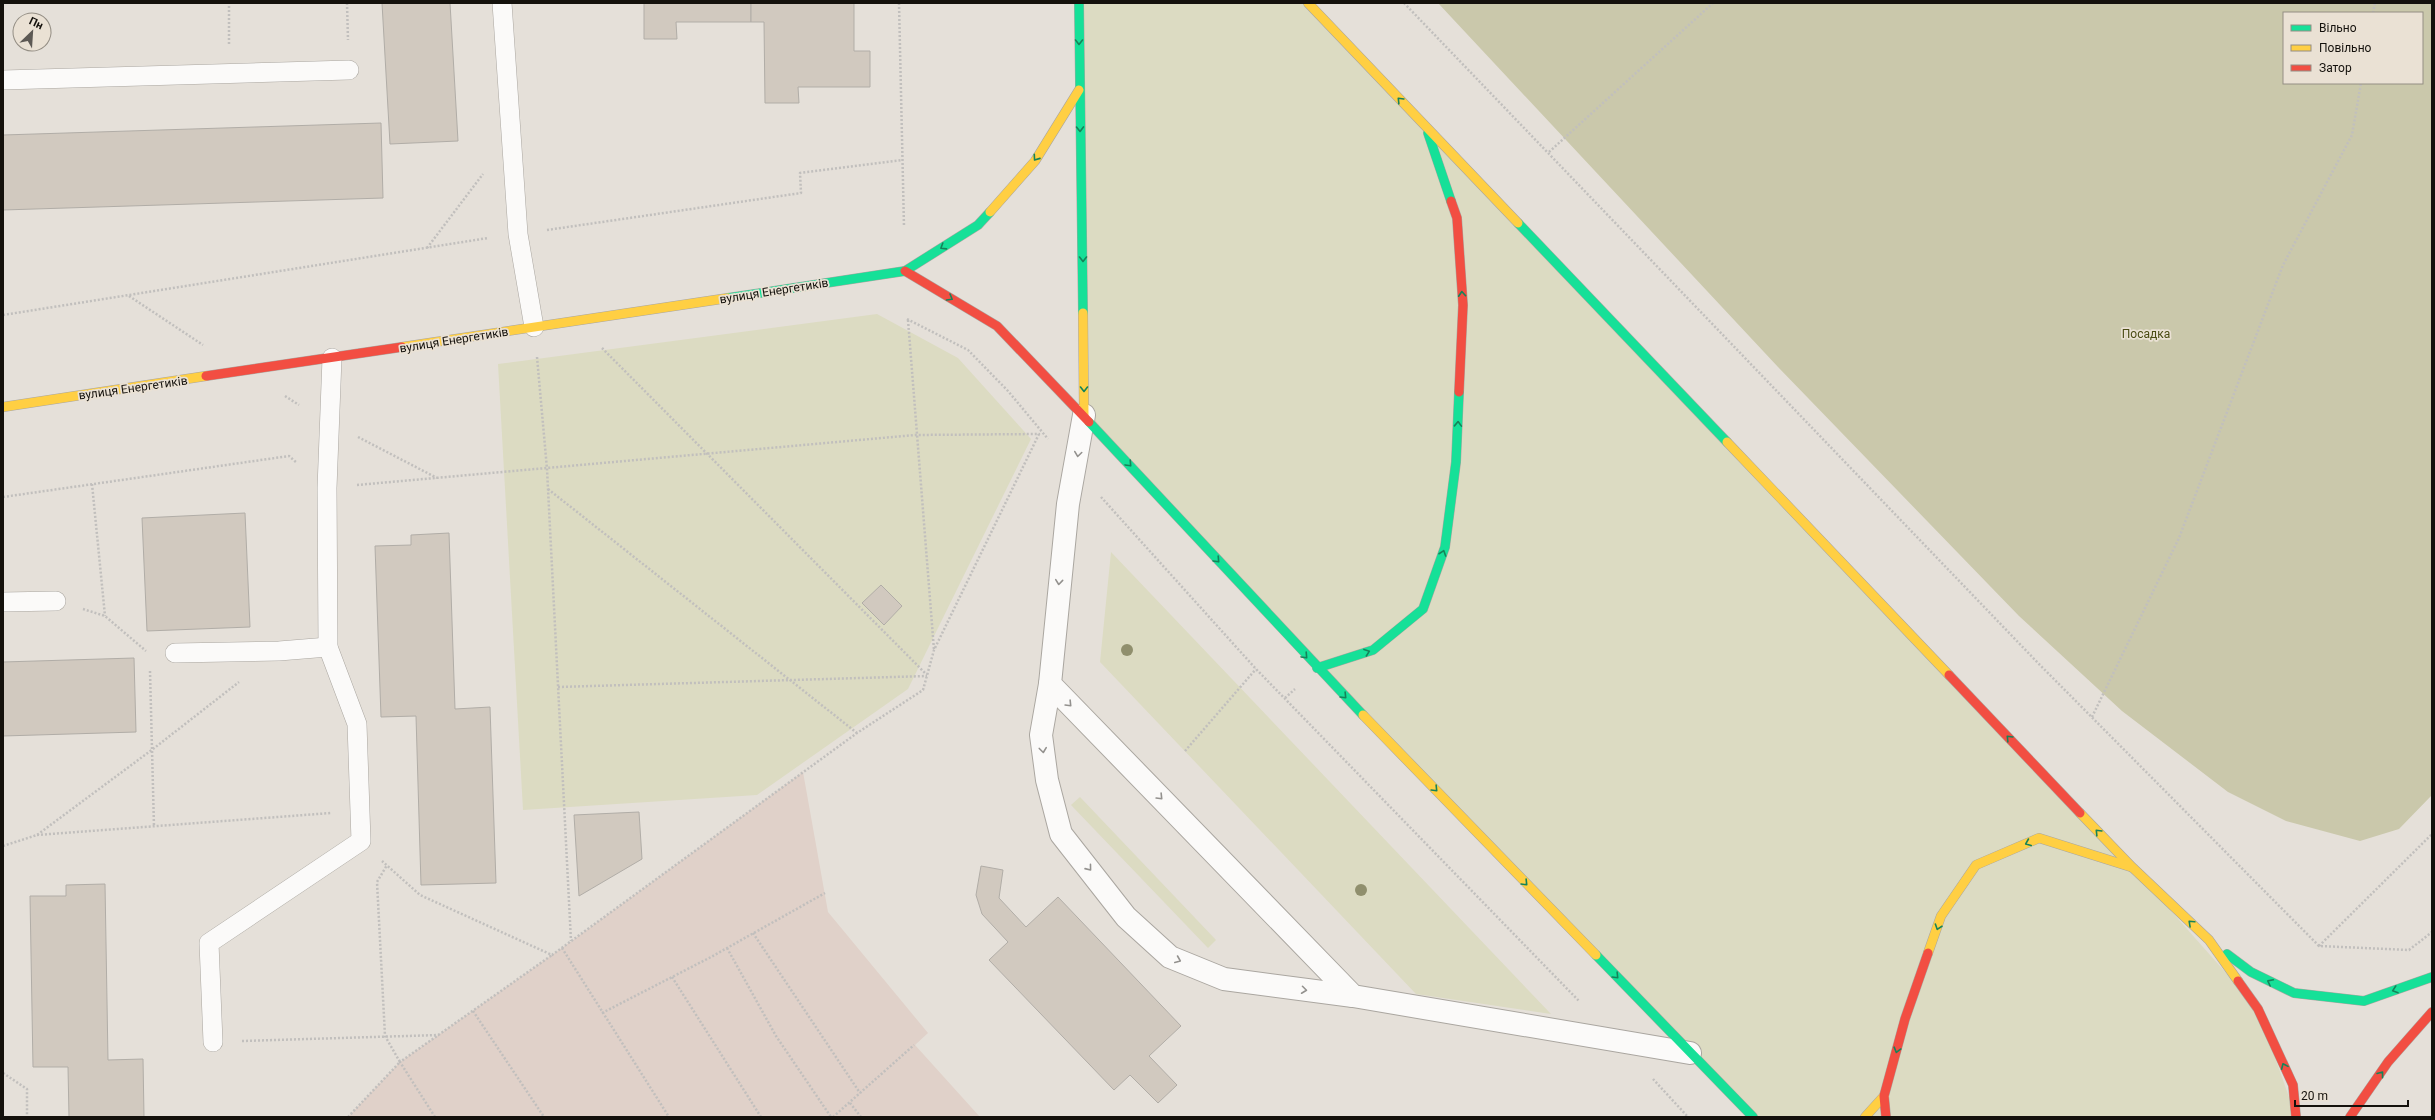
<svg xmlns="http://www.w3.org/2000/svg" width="2435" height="1120" viewBox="0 0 2435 1120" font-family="Roboto,sans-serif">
<rect width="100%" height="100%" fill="#e5e0d9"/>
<polygon fill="#e0d1c9" points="803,772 828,912 928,1033 915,1045 980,1117 348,1117 400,1062 562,948"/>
<g fill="#dcdbc2">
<polygon points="1079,3 1308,3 2132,867 2258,1009 2296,1117 1753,1117 1084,415"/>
<polygon points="877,314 958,358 1031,439 908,689 757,795 523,810 498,364"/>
<polygon points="1111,552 1551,1014 1416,994 1100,662"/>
<polygon points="1080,797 1216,940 1208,948 1071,805"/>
</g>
<path fill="#cac8ab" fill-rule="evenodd" d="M1438 3H2432V795L2399 829 2360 841 2286 821 2228 792 2122 711 2019 616 1778 367ZM2284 13H2422V83H2284Z"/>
<g fill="#d1c9bf" stroke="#b1ada7">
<polygon points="382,3 450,3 458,141 390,144"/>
<polygon points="644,3 751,3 751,22 676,22 677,39 644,39"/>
<polygon points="751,3 854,3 854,51 870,51 870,87 798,87 799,103 765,103 764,22 751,22"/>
<polygon points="381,123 383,198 3,210 3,135"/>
<polygon points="245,513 250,627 147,631 142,518"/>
<polygon points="449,533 455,709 490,707 496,883 421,885 416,716 381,717 375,546 411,545 411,535"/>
<polygon points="881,585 902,606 884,625 862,603"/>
<polygon points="134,658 136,732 3,736 3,662"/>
<polygon points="639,812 642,859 579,896 574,815"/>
<polygon points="981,866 1003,870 999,898 1026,927 1058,897 1181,1026 1149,1056 1177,1085 1158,1103 1130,1075 1114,1090 989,960 1008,942 982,914 976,895"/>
<polygon points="105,884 108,1060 143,1059 144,1117 69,1117 68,1067 33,1067 30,896 66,896 66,885"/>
</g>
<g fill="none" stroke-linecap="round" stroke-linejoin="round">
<defs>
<g id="lane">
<polyline points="502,3 518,234 534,327"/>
<polyline points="3,80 349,70"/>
<polyline points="3,602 56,601"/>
<polyline points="175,653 279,651 328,647"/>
<polyline points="213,1042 209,943 361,841 357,724 328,647 327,488 332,358"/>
</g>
<g id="street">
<polyline points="1084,415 1068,504 1050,684 1353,996 1690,1053"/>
<polyline points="1050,684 1041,735 1047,780 1061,834 1126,917 1170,957 1224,979 1353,996"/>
</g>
<g id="fast">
<polyline points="1079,3 1083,313"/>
<polyline points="1428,133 1451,201"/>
<polyline points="1518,223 1727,442"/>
<polyline points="728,298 905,271 978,225 990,212"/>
<polyline points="1089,422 1363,715"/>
<polyline points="1317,668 1373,650 1423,609 1445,547 1456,462 1459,392"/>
<polyline points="2227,954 2251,972 2294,993 2364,1001 2432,977"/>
<polyline points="1596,955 1753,1117"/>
</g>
<g id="slow">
<polyline points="1308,3 1518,223"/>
<polyline points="990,212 1035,161 1079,90"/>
<polyline points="1083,313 1084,415"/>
<polyline points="402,347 728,298"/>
<polyline points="3,407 206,376"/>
<polyline points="1727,442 1949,675"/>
<polyline points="1363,715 1596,955"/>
<polyline points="2080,813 2132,867 2209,940 2238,981"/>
<polyline points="1928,953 1941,916 1976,865 2039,838 2131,867"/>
<polyline points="1865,1117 1884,1096"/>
</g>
<g id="jam">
<polyline points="1451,201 1457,218 1463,305 1459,392"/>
<polyline points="905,271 997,326 1089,422"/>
<polyline points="206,376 402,347"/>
<polyline points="1949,675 2080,813"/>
<polyline points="2238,981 2258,1009 2293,1085 2296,1117"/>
<polyline points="1886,1117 1884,1096 1905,1019 1928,953"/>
<polyline points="2350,1117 2388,1062 2432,1012"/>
</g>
</defs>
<use href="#lane" stroke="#aaa6a0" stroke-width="20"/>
<use href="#street" stroke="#aaa6a0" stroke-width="24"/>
<use href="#fast" stroke="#aaa6a0" stroke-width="10"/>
<use href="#slow" stroke="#aaa6a0" stroke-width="10"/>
<use href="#jam" stroke="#aaa6a0" stroke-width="10"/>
<g stroke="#c1bfbd" stroke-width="2.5" stroke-dasharray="2 2" stroke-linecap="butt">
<polyline points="347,3 348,40"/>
<polyline points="899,3 904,227"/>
<polyline points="1404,3 2038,663 2319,946 2409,950 2432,932"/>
<polyline points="2373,13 2375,3"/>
<polyline points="229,44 229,3"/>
<polyline points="1549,152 1713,3"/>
<polyline points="547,230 801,193 800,173 902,160"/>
<polyline points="427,248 483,174"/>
<polyline points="129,296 203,345"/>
<polyline points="3,315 488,238"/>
<polyline points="907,319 968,350 1008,391 1048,439"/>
<polyline points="908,320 934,650"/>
<polyline points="602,348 927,675"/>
<polyline points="537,357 547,469 571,941"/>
<polyline points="285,396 299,405"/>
<polyline points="358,437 437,478"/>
<polyline points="92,484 105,616"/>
<polyline points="357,485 915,435 1039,434 934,650 923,690 857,733 552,955 420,895 382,861"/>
<polyline points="548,489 857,733"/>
<polyline points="3,497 289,456 297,463"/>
<polyline points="1101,497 1256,669 1579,1001"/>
<polyline points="83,609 105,616 146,651"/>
<polyline points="150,671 154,827"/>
<polyline points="558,687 927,676"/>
<polyline points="1285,698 1295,689"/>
<polyline points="2092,717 2179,538 2283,265 2352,135 2361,83"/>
<polyline points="1185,751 1256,669"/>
<polyline points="37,835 331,813"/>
<polyline points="3,846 37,835 153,749 239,682"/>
<polyline points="753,933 860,1093"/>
<polyline points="2319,946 2432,834"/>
<polyline points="562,948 669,1117"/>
<polyline points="727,948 776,1036 831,1117"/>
<polyline points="672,977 761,1117"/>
<polyline points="473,1011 544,1117"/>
<polyline points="602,1013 711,957 825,893"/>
<polyline points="242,1041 439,1035"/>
<polyline points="3,1073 27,1089 27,1117"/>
<polyline points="1653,1079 1688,1117"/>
<polyline points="850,1103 861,1117"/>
<polyline points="348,1117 400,1062 385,1036 377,882 387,865"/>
<polyline points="435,1117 400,1062 552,955"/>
<polyline points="833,1117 914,1045"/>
</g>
<use href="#lane" stroke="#fbfaf9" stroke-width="19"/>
<use href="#street" stroke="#fbfaf9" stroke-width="22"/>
<use href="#fast" stroke="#16e098" stroke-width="9"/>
<use href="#slow" stroke="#ffcf43" stroke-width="9"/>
<use href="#jam" stroke="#f24e42" stroke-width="9"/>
</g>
<g fill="#908f6d">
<circle cx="1127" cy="650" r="6"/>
<circle cx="1361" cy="890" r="6"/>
</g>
<defs><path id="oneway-chevron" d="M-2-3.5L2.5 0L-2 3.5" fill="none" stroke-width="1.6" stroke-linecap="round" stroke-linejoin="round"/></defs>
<g stroke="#158359">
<use href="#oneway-chevron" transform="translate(1079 42) rotate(90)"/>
<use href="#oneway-chevron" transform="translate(1400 100) rotate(-134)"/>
<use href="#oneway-chevron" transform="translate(1080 129) rotate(89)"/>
<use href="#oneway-chevron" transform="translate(1036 158) rotate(125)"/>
<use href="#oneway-chevron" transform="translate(943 247) rotate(148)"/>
<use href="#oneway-chevron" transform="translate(1083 259) rotate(90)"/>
<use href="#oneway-chevron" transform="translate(1462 294) rotate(-94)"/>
<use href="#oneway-chevron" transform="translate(950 298) rotate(30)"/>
<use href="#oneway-chevron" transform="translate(1084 389) rotate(90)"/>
<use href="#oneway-chevron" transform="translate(1458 424) rotate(-88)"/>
<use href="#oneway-chevron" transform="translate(1129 464) rotate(47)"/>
<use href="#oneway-chevron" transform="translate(1443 553) rotate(-71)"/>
<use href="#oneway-chevron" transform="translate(1217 560) rotate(47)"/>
<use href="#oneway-chevron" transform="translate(1367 652) rotate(-20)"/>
<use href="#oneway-chevron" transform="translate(1305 656) rotate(47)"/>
<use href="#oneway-chevron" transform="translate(1344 696) rotate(46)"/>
<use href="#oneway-chevron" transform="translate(2009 738) rotate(-134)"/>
<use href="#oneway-chevron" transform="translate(1435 789) rotate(46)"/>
<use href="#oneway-chevron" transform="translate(2098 832) rotate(-134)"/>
<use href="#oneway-chevron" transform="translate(2028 843) rotate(157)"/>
<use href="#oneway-chevron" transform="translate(1525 883) rotate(46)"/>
<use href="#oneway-chevron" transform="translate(2191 923) rotate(-137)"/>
<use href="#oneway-chevron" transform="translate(1938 927) rotate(109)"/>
<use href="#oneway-chevron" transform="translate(1616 976) rotate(46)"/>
<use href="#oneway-chevron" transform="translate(2270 982) rotate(-153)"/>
<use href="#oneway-chevron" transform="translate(2395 990) rotate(161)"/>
<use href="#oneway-chevron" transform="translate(1897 1050) rotate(105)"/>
<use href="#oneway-chevron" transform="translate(2284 1066) rotate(-114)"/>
<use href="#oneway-chevron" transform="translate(2381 1074) rotate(-52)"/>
</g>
<g stroke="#93918e">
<use href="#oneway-chevron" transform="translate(1078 454) rotate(98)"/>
<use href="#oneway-chevron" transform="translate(1059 582) rotate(96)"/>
<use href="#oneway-chevron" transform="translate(1069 704) rotate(46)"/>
<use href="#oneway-chevron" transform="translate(1043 750) rotate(83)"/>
<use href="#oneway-chevron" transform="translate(1160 797) rotate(46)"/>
<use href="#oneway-chevron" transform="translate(1089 868) rotate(51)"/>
<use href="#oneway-chevron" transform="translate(1178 960) rotate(23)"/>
<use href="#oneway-chevron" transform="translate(1304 990) rotate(7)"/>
</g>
<g text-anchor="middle" stroke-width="3.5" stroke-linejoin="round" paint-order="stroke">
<g font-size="12" fill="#14110c" stroke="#eae1d4">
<text transform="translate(774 291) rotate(-9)" y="4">вулиця Енергетиків</text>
<text transform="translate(454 340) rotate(-9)" y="4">вулиця Енергетиків</text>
<text transform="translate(133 388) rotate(-8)" y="4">вулиця Енергетиків</text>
</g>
<g font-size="12" fill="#4b4c14" stroke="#eae1d4">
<text x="2146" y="338">Посадка</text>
</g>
</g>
<rect width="2435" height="1120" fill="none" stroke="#14110c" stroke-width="8"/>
<rect x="2283" y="12" width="140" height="72" fill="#eae1d4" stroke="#948e84"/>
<rect x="2291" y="25" width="20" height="6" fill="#16e098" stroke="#948e84"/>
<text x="2319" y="32" font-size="12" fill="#14110c">Вільно</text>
<rect x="2291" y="45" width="20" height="6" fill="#ffcf43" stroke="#948e84"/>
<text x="2319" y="52" font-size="12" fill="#14110c">Повільно</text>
<rect x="2291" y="65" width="20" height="6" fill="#f24e42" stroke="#948e84"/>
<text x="2319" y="72" font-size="12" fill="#14110c">Затор</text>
<g transform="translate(32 32) rotate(25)"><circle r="19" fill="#eae1d4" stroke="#948e84"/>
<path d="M0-3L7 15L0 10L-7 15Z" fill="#5d5954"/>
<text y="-6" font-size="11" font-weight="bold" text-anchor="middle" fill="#14110c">Пн</text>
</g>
<path d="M2295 1100v6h113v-6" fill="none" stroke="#14110c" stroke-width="2"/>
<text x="2301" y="1100" font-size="12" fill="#14110c" stroke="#eae1d4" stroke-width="3" paint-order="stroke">20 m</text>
</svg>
